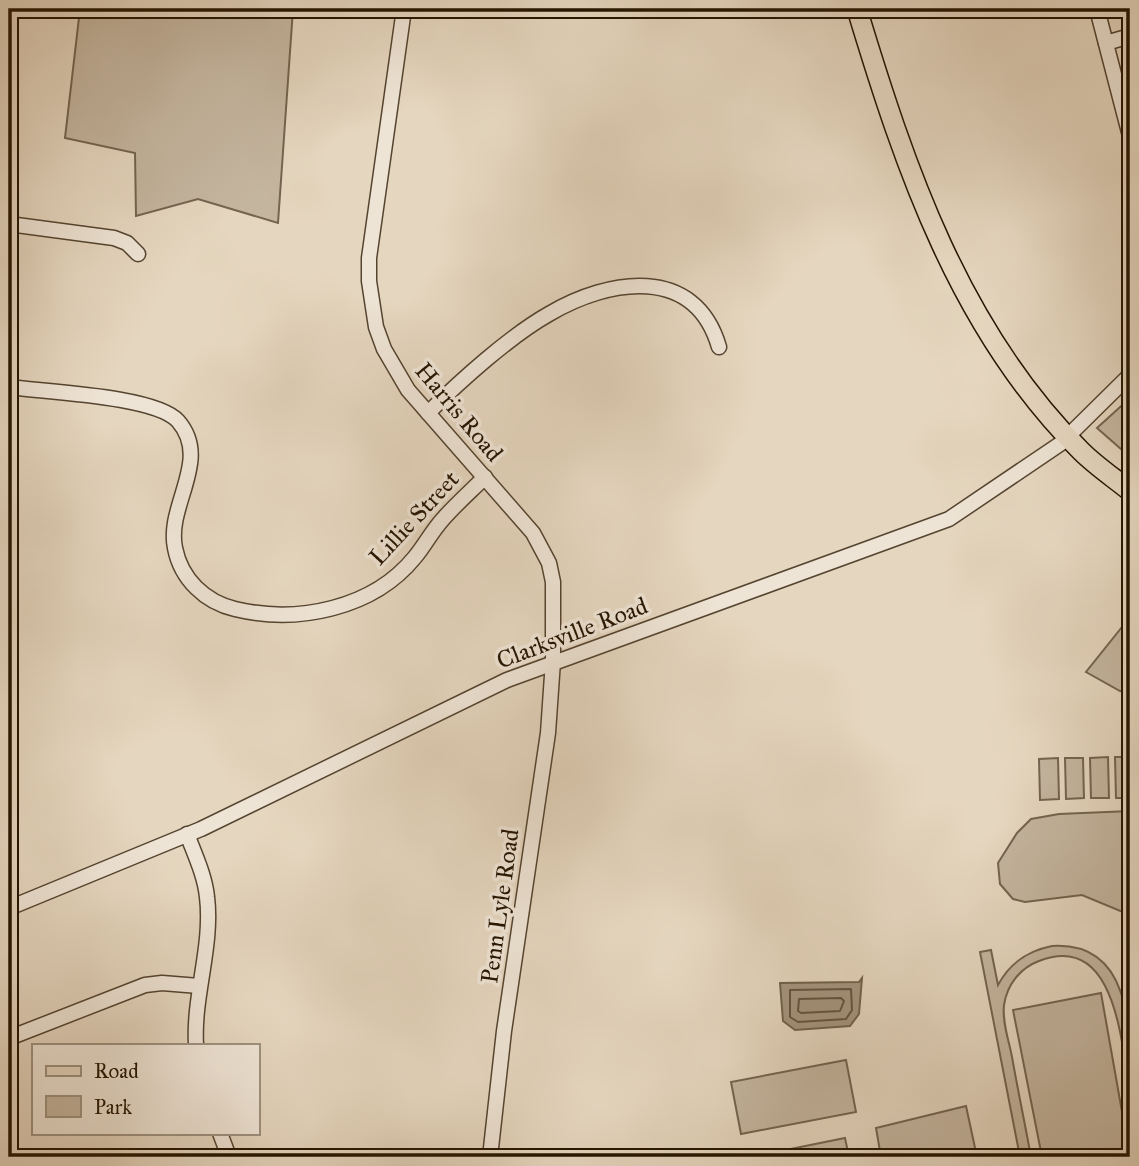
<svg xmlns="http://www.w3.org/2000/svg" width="1139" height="1166" viewBox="0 0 1139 1166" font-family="'IM FELL Great Primer',serif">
<rect width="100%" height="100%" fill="#e5d6bf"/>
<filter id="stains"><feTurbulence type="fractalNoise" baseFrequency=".00286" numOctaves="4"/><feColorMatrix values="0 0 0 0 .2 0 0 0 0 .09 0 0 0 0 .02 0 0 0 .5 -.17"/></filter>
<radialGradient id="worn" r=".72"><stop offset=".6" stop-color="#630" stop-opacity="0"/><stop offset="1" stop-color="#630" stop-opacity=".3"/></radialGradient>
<g fill="#c4b59f" stroke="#746450" stroke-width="2">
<polygon points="80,9 293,9 278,223 198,199 136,216 135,153 65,138"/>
<polygon points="1130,398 1130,457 1097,428"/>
<polygon points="1130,617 1130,692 1120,691 1086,672"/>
<polygon points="1108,757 1109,798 1091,798 1090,758"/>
<polygon points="1115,757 1130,757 1130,798 1116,798"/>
<polygon points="1058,758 1059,799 1040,800 1039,759"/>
<polygon points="1065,758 1083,758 1084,798 1066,799"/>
<polygon points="1130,811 1130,919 1123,912 1082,895 1025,902 1013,899 1000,884 998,863 1017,833 1031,819 1059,814"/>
<path d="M1052 946C1134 941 1130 1034 1130 1091 1121 1043 1116 931 1039 961 1020 968 1007 985 1004 1005 1002 1022 1009 1041 1012 1057 1018 1091 1025 1124 1031 1157H1020L980 952 991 950 998 985C1010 963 1027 951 1052 946Z"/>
<polygon points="1101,993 1130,1157 1042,1157 1013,1010"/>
<polygon points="846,1060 856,1112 741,1134 731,1082"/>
<polygon points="966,1106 977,1157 881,1157 876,1128"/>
<polygon points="845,1138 849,1157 751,1157"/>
</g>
<polygon fill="#a4947e" stroke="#71614c" stroke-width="2" points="862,978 859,1014 850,1026 795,1030 783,1021 780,983 859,982"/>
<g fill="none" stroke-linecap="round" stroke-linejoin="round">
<g stroke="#64543f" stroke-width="2">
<polygon points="851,989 852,1010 846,1019 798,1022 790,1017 790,990"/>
<polygon points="841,998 844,1001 840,1011 801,1013 798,1011 799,999"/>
</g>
<defs>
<g id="minor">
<polyline points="404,9 369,258 369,281 376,327 384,349 408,390 533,533 549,563 553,582 553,661 548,733 504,1031 490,1157"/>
<polyline points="1097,9 1130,136"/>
<polyline points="1106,43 1130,36"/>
<polyline points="9,224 114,238 127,243 138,254"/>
<path d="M9 387C46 392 156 396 178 421 212 460 166 505 175 548 181 579 205 602 235 609 297 624 373 609 415 557 425 545 432 531 443 519 456 504 471 491 485 477"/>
<path d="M428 413C460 381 510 336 549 314 608 279 695 264 719 347"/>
<path d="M187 834C195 855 205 876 207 897 213 946 193 996 196 1045"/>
<polyline points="9,908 201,829 507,680 949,519 1060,444 1130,375"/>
<polyline points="9,1038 145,985 162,983 199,986"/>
<polyline points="220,1133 229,1157"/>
</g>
<path id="major" d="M857 9C905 168 960 331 1081 451 1096 466 1114 478 1130 491"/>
</defs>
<use href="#minor" stroke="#554430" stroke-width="17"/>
<use href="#major" stroke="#251400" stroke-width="22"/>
<use href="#minor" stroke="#eee4d5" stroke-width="14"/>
<use href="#major" stroke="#e5d6bf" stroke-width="19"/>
</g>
<g text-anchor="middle" stroke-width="7" stroke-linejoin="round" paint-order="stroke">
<g font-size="24" fill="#251400" stroke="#eee4d5">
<text transform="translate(459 412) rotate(50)" y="8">Harris Road</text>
<text transform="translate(414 518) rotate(-47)" y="8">Lillie Street</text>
<text transform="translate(572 633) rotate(-21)" y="8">Clarksville Road</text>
<text transform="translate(500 906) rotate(-82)" y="8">Penn Lyle Road</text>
</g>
</g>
<rect width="1139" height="1166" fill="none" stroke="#e5d6bf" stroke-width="35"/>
<rect x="10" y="10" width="1118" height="1145" fill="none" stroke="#251400" stroke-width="3.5"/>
<rect x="18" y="18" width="1104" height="1131" fill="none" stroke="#251400" stroke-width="2"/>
<rect x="32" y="1044" width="228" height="91" fill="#eee4d5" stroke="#9e9180" stroke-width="2"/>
<rect x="46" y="1066" width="35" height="10" fill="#e5d6bf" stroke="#9e9180" stroke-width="2"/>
<text x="94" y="1078" font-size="21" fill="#251400">Road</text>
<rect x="46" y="1096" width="35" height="21" fill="#c4b59f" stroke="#9e9180" stroke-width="2"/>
<text x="94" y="1114" font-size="21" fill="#251400">Park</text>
<rect width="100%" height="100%" filter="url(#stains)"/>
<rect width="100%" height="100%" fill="url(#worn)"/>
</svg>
